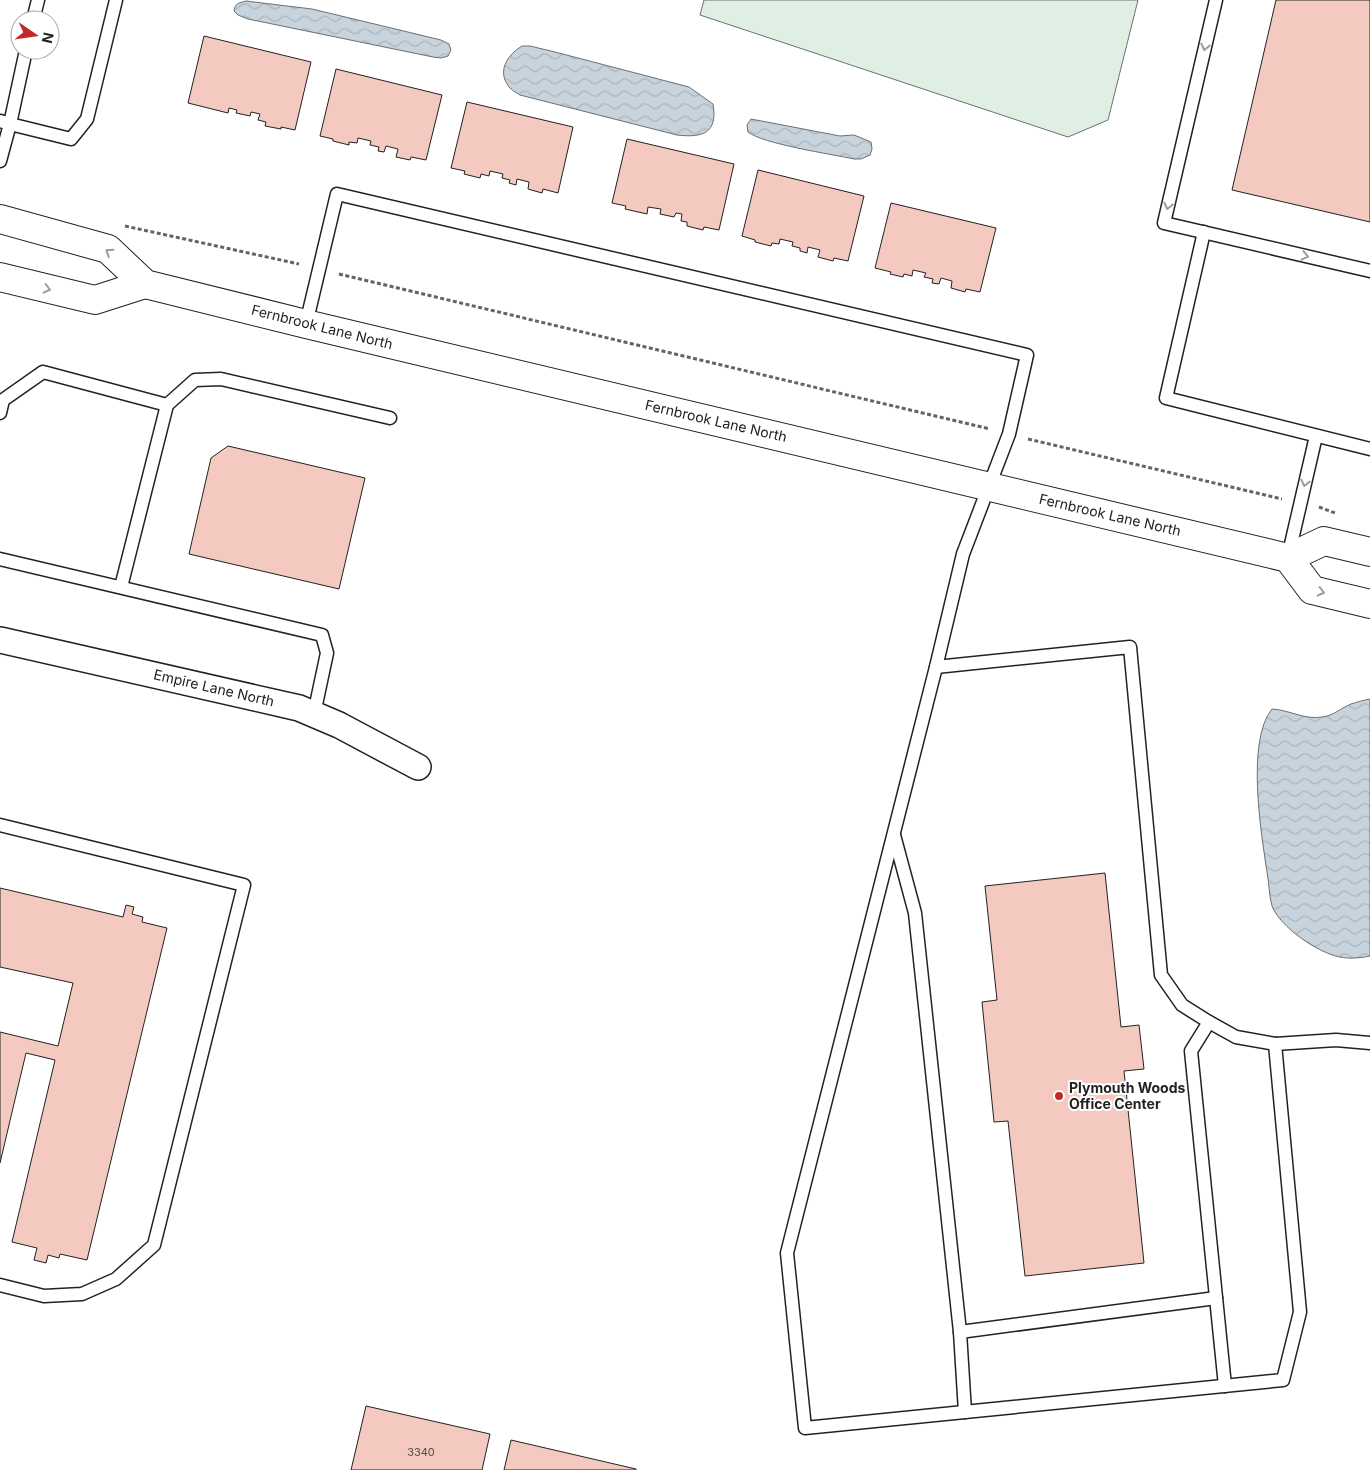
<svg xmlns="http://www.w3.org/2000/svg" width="1370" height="1470" viewBox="0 0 1370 1470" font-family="Inter,sans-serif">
<defs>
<pattern id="water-waves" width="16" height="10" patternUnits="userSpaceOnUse" patternTransform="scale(1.25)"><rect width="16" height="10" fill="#c7d3dd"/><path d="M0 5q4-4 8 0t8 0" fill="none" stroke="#abb5bd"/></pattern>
</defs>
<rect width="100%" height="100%" fill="#fff"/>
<polygon fill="#e0efe3" stroke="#6f6f6f" points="704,0 1138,0 1108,120 1068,137 700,15"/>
<g fill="url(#water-waves)" stroke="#6f6f6f">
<path d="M246 1 312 9 441 40 449 44 451 50 448 56 441 58 433 57 248 19 238 15 234 11C235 3 239 3 246 1Z"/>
<path d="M522 46H530L555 52 689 87 713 104C718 133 703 138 677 135L520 95C517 93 513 91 510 88 496 72 507 55 522 46Z"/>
<path d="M751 119 840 136 854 135 871 142 872 149 870 155 861 159H854C831 154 763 144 748 132L747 125Z"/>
<path d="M1370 699V956C1361 958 1349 959 1340 957 1318 953 1280 927 1272 906 1269 895 1269 882 1267 872 1261 832 1246 741 1272 709 1290 710 1304 720 1322 717 1333 716 1341 708 1351 704 1357 702 1364 700 1370 699Z"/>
</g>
<g fill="#f3c9c0" stroke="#222">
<polygon points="1276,0 1370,0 1370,222 1232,190"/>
<polygon points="204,36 311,62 295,130 281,127 281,129 265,126 266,122 258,120 260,114 251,112 250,116 236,113 237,110 229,108 228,113 188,103"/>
<polygon points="336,69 442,95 426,160 411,157 410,160 396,157 398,149 386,146 384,152 378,151 379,147 370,145 371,141 358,138 357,143 349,142 349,145 333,141 333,139 320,136"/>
<polygon points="467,102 573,127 558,193 543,189 542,193 528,189 529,182 517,179 516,185 509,183 510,180 502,178 503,174 490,171 489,176 481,174 480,178 464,174 465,171 451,168"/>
<polygon points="627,139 734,164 719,230 704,227 703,230 687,226 687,222 681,221 682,214 676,213 674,217 660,214 661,209 648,207 647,214 625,209 626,206 612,203"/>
<polygon points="758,170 864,196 848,261 834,258 833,261 818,257 820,250 808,247 807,253 800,251 800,248 792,246 793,242 780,239 779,244 772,243 771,246 755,242 755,240 742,236"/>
<polygon points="891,203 996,228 980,292 966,289 965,292 951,288 952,281 941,278 939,284 932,283 933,279 924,277 926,273 913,270 912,276 904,274 903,277 890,274 891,272 875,268"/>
<polygon points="228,446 365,478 339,589 189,554 211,458"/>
<polygon points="1105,873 1121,1027 1139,1025 1144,1069 1124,1071 1144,1263 1025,1276 1008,1121 994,1122 982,1002 997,1000 985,886"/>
<polygon points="0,888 123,917 126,905 134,907 132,914 143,917 142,922 167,928 87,1260 60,1254 59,1258 48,1255 46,1263 34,1260 37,1248 12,1242 55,1060 26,1053 0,1163 0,1032 58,1046 73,983 0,967"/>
<polygon points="366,1406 490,1434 482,1470 351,1470"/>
<polygon points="511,1440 636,1469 636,1470 504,1470"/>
</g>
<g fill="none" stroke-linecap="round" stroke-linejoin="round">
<defs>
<g id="service">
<polyline points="1216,0 1164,223 1370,271"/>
<polyline points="33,20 38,0"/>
<polyline points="0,121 10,124 26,50"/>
<polyline points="0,161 10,124 71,139 87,119 116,0"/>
<polyline points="1204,232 1166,398 1370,449"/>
<polyline points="306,324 337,194 1027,355 1009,434 963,554 936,667 787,1253 805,1428 1283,1380 1300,1312 1275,1044 1336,1040 1370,1043"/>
<polyline points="0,413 3,400 43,372 167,405 195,380 221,379 390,418"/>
<polyline points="1288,557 1316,436"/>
<polyline points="0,559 322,635 327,653 314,714"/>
<polyline points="121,587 167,405"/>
<polyline points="936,667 1130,647 1161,975 1182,1005 1209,1022 1236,1037 1275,1044"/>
<polyline points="0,825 244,885 154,1245 116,1279 82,1294 44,1296 0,1285"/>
<polyline points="894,835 915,913 960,1332"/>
<polyline points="1209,1022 1191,1051 1225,1386"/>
<polyline points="965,1412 960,1332 1216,1298"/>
</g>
<polyline id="minor" points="0,640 299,708 339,725 418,767"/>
<g id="tertiary">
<polyline points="0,219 108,249 145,284 306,324 1288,558 1324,541 1370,552"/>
<polyline points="0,277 95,300 145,284"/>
<polyline points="1288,558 1312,590 1370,604"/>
</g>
</defs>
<use href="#service" stroke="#222" stroke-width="15"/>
<use href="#minor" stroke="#222" stroke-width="28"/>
<use href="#tertiary" stroke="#222" stroke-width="30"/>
<g stroke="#646464" stroke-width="3" stroke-dasharray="4 2.5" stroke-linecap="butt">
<polyline points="125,226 299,264"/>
<polyline points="339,274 990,429"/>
<polyline points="1028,439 1282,499"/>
<polyline points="1319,507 1335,513"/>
</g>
<use href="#service" stroke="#fff" stroke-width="12"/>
<use href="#minor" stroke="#fff" stroke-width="25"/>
<use href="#tertiary" stroke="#fff" stroke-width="28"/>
</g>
<defs><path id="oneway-chevron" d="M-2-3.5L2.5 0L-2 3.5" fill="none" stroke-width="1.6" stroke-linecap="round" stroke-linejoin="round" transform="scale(1.25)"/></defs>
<g stroke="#9c9c9c">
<use href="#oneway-chevron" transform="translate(1205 47) rotate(103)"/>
<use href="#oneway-chevron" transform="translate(1168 206) rotate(103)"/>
<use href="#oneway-chevron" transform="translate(109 252) rotate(-147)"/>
<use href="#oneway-chevron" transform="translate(1305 256) rotate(13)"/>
<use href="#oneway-chevron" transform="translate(47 289) rotate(14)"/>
<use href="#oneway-chevron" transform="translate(1305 483) rotate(103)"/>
<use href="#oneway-chevron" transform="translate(1321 592) rotate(14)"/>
</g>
<circle fill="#c62828" stroke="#fff" stroke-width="2" cx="1059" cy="1096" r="5"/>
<g text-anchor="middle" stroke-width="4" stroke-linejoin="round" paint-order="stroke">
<g font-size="11" fill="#564c4a">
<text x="421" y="1456">3340</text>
</g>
<g font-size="14" fill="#222" stroke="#fff">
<text transform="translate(322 327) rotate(14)" y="5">Fernbrook Lane North</text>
<text transform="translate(716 421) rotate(13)" y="5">Fernbrook Lane North</text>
<text transform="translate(1110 515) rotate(13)" y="5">Fernbrook Lane North</text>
<text transform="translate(214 688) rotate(13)" y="5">Empire Lane North</text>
</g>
<g font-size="14" font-weight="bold" fill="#222" stroke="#fff" text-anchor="start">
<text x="1069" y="1093">Plymouth Woods<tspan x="1069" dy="16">Office Center</tspan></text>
</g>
</g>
<g transform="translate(35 35) rotate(103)"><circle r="24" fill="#ffffff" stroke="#a7a7a7"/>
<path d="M0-4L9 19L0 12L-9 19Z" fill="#c62828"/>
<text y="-8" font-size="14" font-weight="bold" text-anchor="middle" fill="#222222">N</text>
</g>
</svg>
